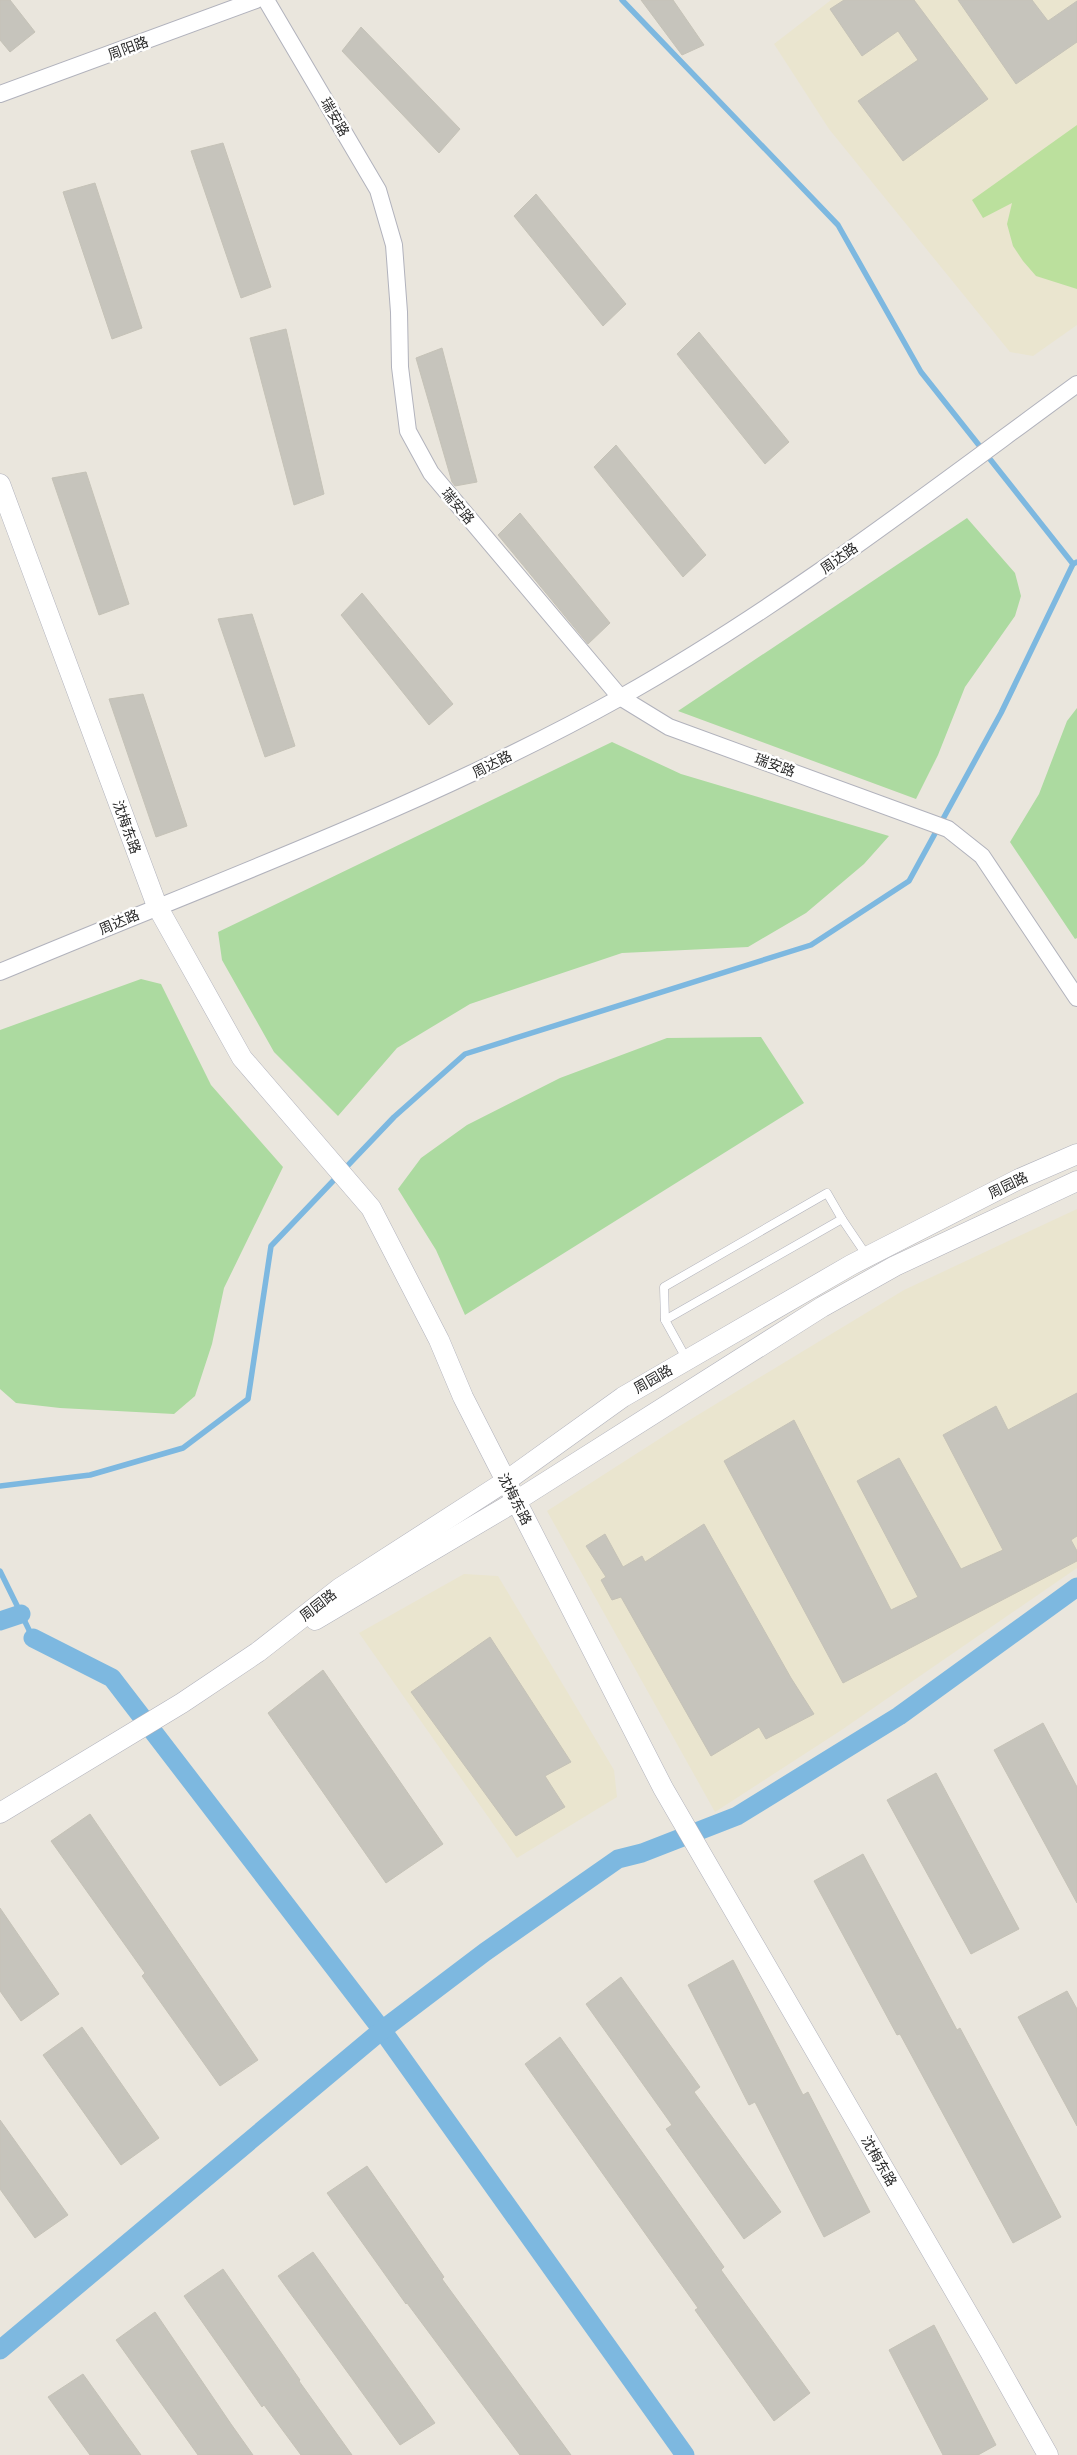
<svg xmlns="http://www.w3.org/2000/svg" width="1077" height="2455" viewBox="0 0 1077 2455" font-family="'Noto Sans','Noto Sans SC',sans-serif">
<rect width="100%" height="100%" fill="#eae6dd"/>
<g fill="#eae5cf">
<polygon points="831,0 1077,0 1077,325 1033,356 1010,352 829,129 774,44"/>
<polygon points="1077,1209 1077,1568 840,1731 715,1812 547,1511 678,1427 904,1290"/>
<polygon points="464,1574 498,1576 614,1770 617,1797 517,1858 359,1633"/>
</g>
<g fill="#acdaa0">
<polygon points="967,518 1015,573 1021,596 1015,616 965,687 938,755 916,799 678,711"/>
<polygon points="1077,708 1077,938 1075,939 1010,842 1039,794 1067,721"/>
<polygon points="612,742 681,774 889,836 864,864 806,913 748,947 622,953 470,1004 397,1048 338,1116 274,1052 222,960 218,932"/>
<polygon points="141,979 161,984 211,1085 283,1167 224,1288 212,1344 195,1396 174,1414 60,1408 16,1403 0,1389 0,1030"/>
<polygon points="761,1037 804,1103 465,1315 436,1250 398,1189 421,1158 467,1125 560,1078 667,1038"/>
</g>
<polygon fill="#bbe09d" points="1077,125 1077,289 1036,276 1023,261 1013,246 1007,224 1012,203 983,218 972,200"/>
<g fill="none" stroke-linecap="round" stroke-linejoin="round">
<g stroke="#7db8e0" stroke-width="5.5">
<polyline points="622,0 838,225 921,372 1073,564"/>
<polyline points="0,1486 90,1475 183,1448 248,1399 271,1246 394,1117 465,1054 811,945 909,881 1001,713 1073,564 1077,562"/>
<polyline points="0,1571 33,1638"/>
</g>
<g stroke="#7db8e0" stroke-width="19">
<polyline points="0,1621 21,1614"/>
<polyline points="33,1638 112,1678 382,2030 685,2455"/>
<polyline points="0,2350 382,2030 485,1952 618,1859 642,1853 737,1816 899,1716 1077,1587"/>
</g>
</g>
<g fill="#c6c4bc" stroke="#c5c2b7">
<polygon points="0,0 10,0 35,32 10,52 0,40"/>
<polygon points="641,0 673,0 704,45 682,55"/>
<polygon points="844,0 914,0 988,99 903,161 858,101 918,60 898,31 862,56 830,9"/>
<polygon points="958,0 1032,0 1048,21 1077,1 1077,42 1016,84"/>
<polygon points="361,27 460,129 439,153 342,51"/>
<polygon points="223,143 271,287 241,298 191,151"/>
<polygon points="95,183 142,328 112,339 63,192"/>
<polygon points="536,194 626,304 603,326 514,216"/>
<polygon points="286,329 324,494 294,505 250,338"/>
<polygon points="699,332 789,442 765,464 677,354"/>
<polygon points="442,348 477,482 455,486 452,482 416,358"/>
<polygon points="616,445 706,555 683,577 594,467"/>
<polygon points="86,472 129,604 99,615 52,478"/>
<polygon points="520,513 610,623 588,644 498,535"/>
<polygon points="362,593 453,704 429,725 341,615"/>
<polygon points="252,614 295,746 265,757 218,619"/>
<polygon points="143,694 187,826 156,837 109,699"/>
<polygon points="1077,1393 1077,1536 1071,1540 1077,1551 1077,1561 843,1683 724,1461 794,1420 891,1610 918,1597 857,1481 899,1458 961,1569 1003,1550 943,1435 996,1406 1008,1430"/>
<polygon points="704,1524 791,1678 814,1714 766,1739 759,1727 711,1756 621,1597 612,1600 601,1580 606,1577 586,1546 605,1534 623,1567 642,1556 645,1562"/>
<polygon points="490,1637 571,1762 545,1776 565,1807 516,1836 411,1692"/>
<polygon points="323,1670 443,1844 386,1883 268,1713"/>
<polygon points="1043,1723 1077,1787 1077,1903 994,1750"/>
<polygon points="936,1773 1019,1929 971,1954 887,1800"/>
<polygon points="90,1814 258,2060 220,2086 142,1976 145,1973 51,1841"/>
<polygon points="863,1854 957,2030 960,2028 1061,2217 1013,2243 900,2034 897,2035 814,1881"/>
<polygon points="0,1908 59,1994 21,2021 0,1991"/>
<polygon points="733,1960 803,2095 808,2092 870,2212 824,2237 755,2102 749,2105 688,1985"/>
<polygon points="621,1977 700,2087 694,2092 781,2212 744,2239 666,2129 672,2125 586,2004"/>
<polygon points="1067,1991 1077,2009 1077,2126 1018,2017"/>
<polygon points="82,2027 159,2138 121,2165 43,2055"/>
<polygon points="560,2037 724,2267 721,2270 810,2393 774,2421 695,2310 698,2308 525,2064"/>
<polygon points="0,2120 68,2215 35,2238 0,2189"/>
<polygon points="367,2166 444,2277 442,2279 571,2455 520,2455 407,2303 406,2304 327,2193"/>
<polygon points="313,2252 435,2423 400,2445 278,2276"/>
<polygon points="223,2269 300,2380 299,2381 352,2455 301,2455 264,2405 262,2407 184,2296"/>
<polygon points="155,2312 231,2424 253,2455 198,2455 116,2340"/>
<polygon points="934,2325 996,2445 978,2455 943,2455 889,2350"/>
<polygon points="83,2374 141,2455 90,2455 48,2397"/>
</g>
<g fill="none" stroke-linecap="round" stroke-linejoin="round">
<defs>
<g id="service">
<polyline points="665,1320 842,1219"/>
<polyline points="686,1358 665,1320 664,1287 827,1193 842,1219 867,1256"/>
</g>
<g id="minor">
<polyline points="266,0 378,190 394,245 399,312 400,367 408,431 431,473 620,697 669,727 948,829 982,856 1077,998"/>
<polyline points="0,94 256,0"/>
<path d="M0 972C209 884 424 807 623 696 784 605 928 493 1077 384"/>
</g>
<g id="tertiary">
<polyline points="0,484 157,906 242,1058 371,1208 439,1340 463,1397 663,1788 989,2350 1048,2455"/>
<polyline points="315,1620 516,1501 822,1307 895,1266 1077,1181"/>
<polyline points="0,1813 182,1703 258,1652 340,1588 506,1481 623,1397 851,1265 1019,1179 1077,1154"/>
</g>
</defs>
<use href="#service" stroke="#b1b2bc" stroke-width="9"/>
<use href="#minor" stroke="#b1b2bc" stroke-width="18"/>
<use href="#tertiary" stroke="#b1b2bc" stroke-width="21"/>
<use href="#service" stroke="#fff" stroke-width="8"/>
<use href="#minor" stroke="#fff" stroke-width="16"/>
<use href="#tertiary" stroke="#fff" stroke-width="20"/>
</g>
<g text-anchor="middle" stroke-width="5" stroke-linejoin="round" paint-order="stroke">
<g font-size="14" fill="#2a2a2a" stroke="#fff">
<text transform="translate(128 48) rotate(-20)" y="5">周阳路</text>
<text transform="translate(335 117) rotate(60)" y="5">瑞安路</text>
<text transform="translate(458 506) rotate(50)" y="5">瑞安路</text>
<text transform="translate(839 558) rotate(-35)" y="5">周达路</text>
<text transform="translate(492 764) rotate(-27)" y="5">周达路</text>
<text transform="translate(775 765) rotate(20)" y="5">瑞安路</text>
<text transform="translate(127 827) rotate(70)" y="5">沈梅东路</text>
<text transform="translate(119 922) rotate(-23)" y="5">周达路</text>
<text transform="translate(1008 1185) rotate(-26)" y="5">周园路</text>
<text transform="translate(653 1379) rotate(-30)" y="5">周园路</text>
<text transform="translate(515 1499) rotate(63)" y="5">沈梅东路</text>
<text transform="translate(318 1605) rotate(-38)" y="5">周园路</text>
<text transform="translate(879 2161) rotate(60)" y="5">沈梅东路</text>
</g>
</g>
</svg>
